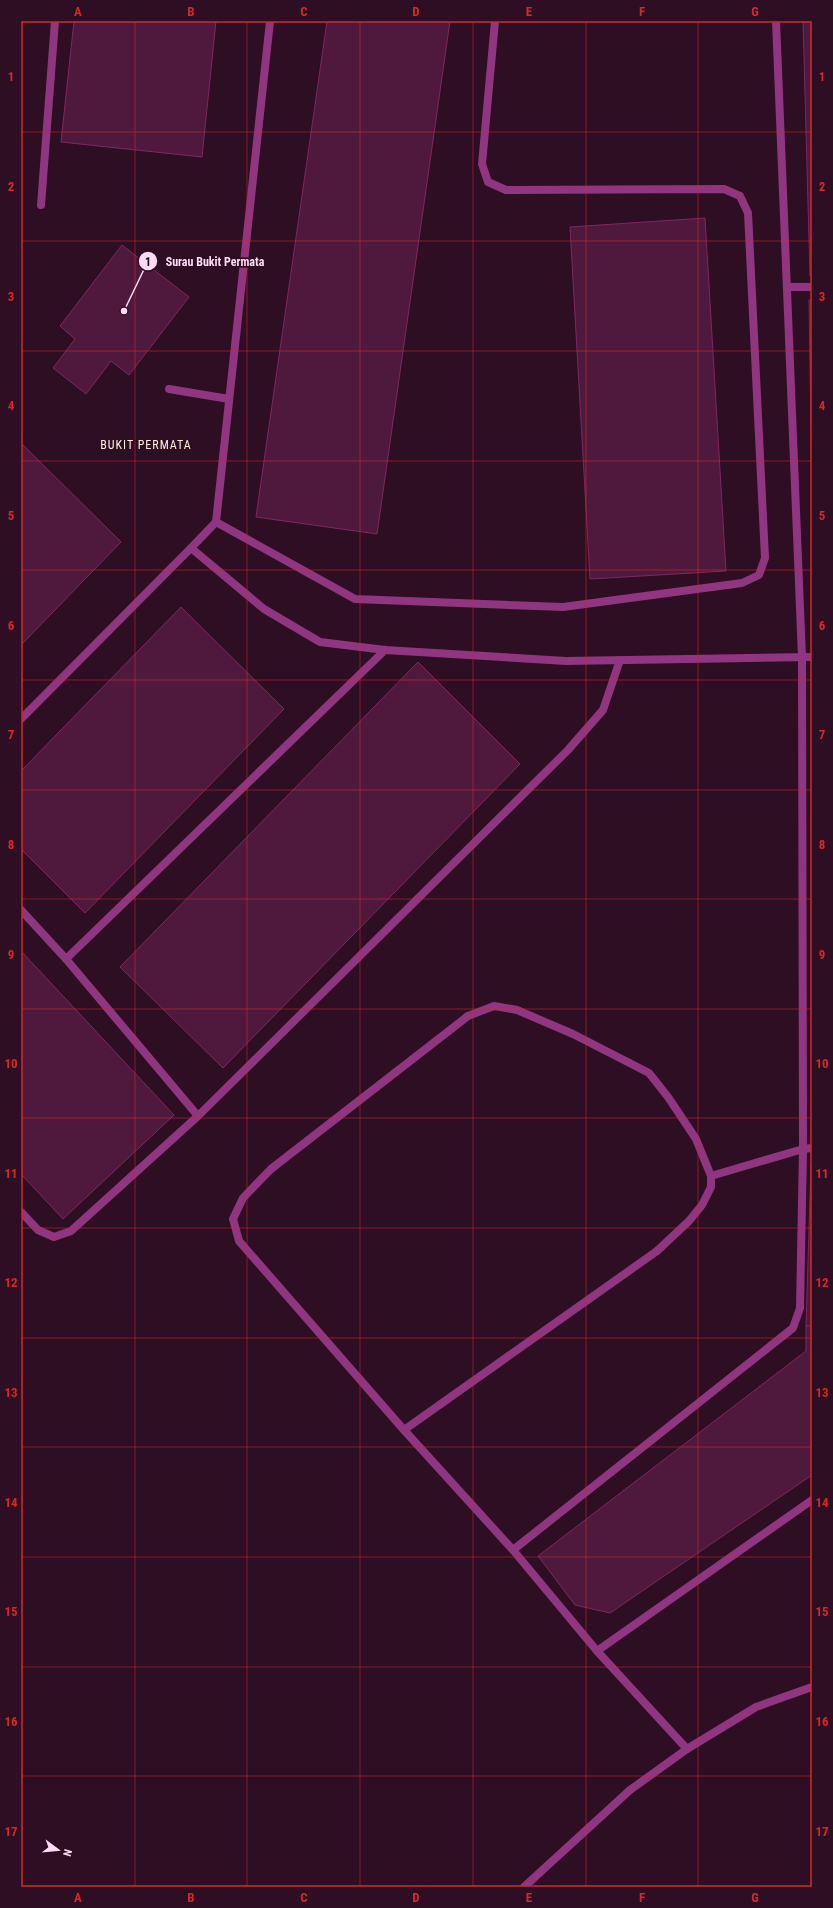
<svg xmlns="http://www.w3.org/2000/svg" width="833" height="1908" viewBox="0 0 833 1908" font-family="'Roboto Condensed',sans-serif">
<rect width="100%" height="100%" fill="#2d0e23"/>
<g fill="#4f193d" stroke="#7e2861">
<polygon points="74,21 216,21 202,157 61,142"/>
<polygon points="327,21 450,21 377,534 256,517"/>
<polygon points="803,21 812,21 812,276 810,276"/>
<polygon points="705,218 726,571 590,579 570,227"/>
<polygon points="122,245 189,297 129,375 111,361 86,394 53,368 75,339 60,326"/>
<polygon points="809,300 812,300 812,496"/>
<polygon points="21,443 121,542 21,645"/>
<polygon points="181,607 284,709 85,913 21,849 21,771"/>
<polygon points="418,662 520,764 223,1068 120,967"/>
<polygon points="21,951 174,1115 63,1219 21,1174"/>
<polygon points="811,1165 812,1326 806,1326"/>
<polygon points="806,1326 812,1326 812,1475 610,1613 575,1605 538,1556 806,1351"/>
</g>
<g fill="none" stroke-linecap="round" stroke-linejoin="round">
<g stroke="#903580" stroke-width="8">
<polyline points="787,287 812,287"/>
<polyline points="169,389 229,399"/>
<polyline points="21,719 191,548"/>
<polyline points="21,910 66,959 198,1116"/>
<polyline points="66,959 385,650"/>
<polyline points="468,1016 494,1006 517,1010 573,1034 649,1073 668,1097 696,1139 711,1176 711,1187 702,1205 689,1221 657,1251"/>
<polyline points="711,1176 803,1149 812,1148"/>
<polyline points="21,1212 38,1230 54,1237 71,1231 198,1116 568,750 603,710 620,660"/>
<polyline points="513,1550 793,1328 800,1308 803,1149 802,657 776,21"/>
</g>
<g stroke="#903580" stroke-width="8">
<polyline points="270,21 216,522 191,548 264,609 320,642 385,650 566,661 812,657"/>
<polyline points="41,205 55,21"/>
<polyline points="216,522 355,599 563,607 742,583 759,575 765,558 748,213 740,196 724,189 506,190 488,182 482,164 495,21"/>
<polyline points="468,1016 271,1169 243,1198 233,1219 239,1241 404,1430 513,1550 597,1651 687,1749"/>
<polyline points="404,1430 657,1251"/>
<polyline points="597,1651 812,1500"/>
<polyline points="524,1887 630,1790 687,1749 756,1707 812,1687"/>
</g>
</g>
<path fill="none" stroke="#d62828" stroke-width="1" stroke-opacity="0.55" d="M135 21V1887M247 21V1887M360 21V1887M473 21V1887M586 21V1887M698 21V1887M21 132H812M21 241H812M21 351H812M21 461H812M21 570H812M21 680H812M21 790H812M21 899H812M21 1009H812M21 1118H812M21 1228H812M21 1338H812M21 1447H812M21 1557H812M21 1667H812M21 1776H812"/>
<g text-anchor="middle" stroke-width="3.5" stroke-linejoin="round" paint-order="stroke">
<g font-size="12" letter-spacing="1" fill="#ffeedc" stroke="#2d0e23">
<text x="146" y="449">BUKIT PERMATA</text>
</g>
</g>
<path fill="none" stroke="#ffdaf6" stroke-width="1.5" d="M124 311L148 261"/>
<g fill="#ffdaf6" stroke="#2d0e23" stroke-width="1.5">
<circle cx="124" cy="311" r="4"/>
<circle cx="148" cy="261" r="10"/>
</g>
<g font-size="12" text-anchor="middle" font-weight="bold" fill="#111">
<text x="148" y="266">1</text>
</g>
<g font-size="12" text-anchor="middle" font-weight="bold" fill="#ffdaf6" stroke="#2d0e23" stroke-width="3.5" stroke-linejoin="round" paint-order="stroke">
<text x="215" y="266">Surau Bukit Permata</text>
</g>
<rect width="833" height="1908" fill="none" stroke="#2d0e23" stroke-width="44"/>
<g transform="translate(58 1850) rotate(106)" stroke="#2d0e23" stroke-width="3" paint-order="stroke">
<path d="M0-3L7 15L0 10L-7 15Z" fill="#ffdaf6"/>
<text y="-6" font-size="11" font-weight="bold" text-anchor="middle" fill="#ffdaf6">N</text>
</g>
<rect x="22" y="22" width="789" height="1864" fill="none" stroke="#d62828" stroke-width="1.5"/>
<g font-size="13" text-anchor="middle" font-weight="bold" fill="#d62828">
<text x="78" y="16">A</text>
<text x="191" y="16">B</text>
<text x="304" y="16">C</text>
<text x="416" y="16">D</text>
<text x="529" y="16">E</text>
<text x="642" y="16">F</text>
<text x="755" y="16">G</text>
<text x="11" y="81">1</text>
<text x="822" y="81">1</text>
<text x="11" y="191">2</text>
<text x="822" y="191">2</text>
<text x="11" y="301">3</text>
<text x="822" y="301">3</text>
<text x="11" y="410">4</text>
<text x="822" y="410">4</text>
<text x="11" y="520">5</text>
<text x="822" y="520">5</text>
<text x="11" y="630">6</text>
<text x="822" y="630">6</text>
<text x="11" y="739">7</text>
<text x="822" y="739">7</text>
<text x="11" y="849">8</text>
<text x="822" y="849">8</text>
<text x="11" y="959">9</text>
<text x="822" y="959">9</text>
<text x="11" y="1068">10</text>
<text x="822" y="1068">10</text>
<text x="11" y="1178">11</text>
<text x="822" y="1178">11</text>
<text x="11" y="1287">12</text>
<text x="822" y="1287">12</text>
<text x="11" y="1397">13</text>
<text x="822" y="1397">13</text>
<text x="11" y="1507">14</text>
<text x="822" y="1507">14</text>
<text x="11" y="1616">15</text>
<text x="822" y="1616">15</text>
<text x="11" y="1726">16</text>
<text x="822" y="1726">16</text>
<text x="11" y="1836">17</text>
<text x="822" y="1836">17</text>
<text x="78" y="1902">A</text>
<text x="191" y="1902">B</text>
<text x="304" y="1902">C</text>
<text x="416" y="1902">D</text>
<text x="529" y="1902">E</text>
<text x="642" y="1902">F</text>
<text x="755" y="1902">G</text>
</g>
</svg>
